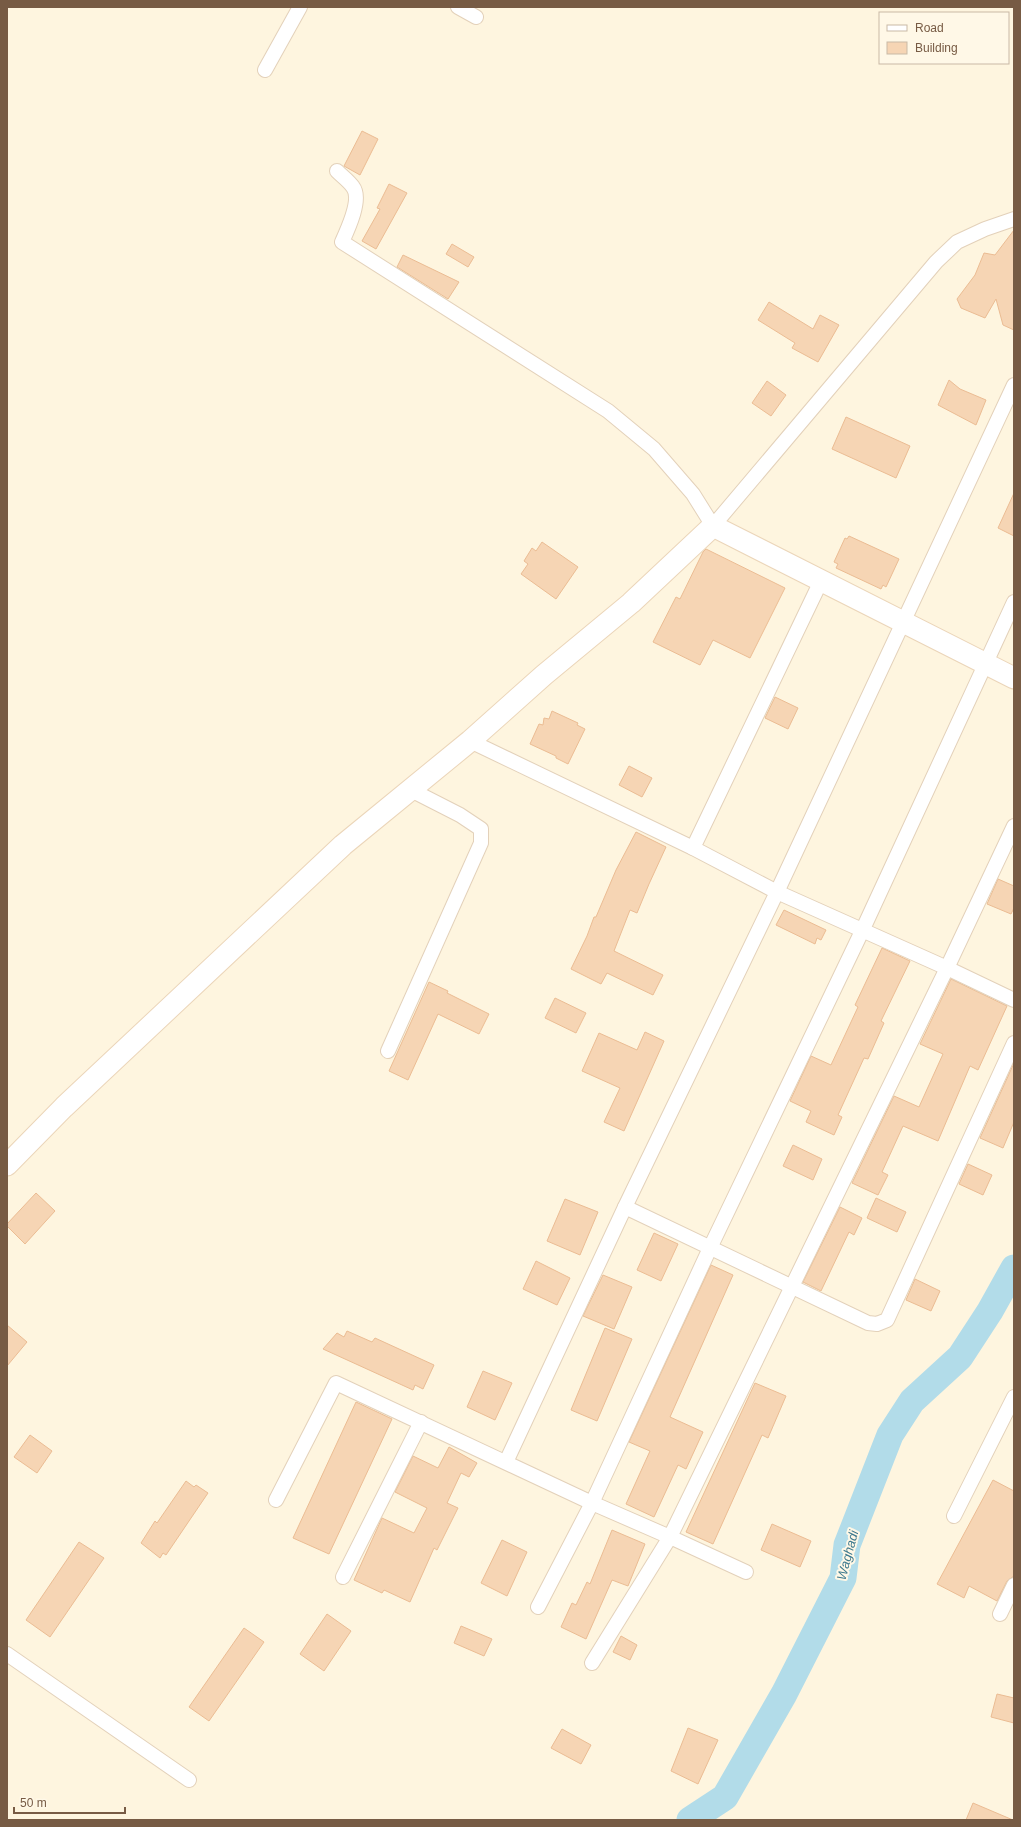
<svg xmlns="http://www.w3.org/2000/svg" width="1021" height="1827" viewBox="0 0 1021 1827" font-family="Arial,sans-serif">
<rect width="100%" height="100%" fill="#fef5df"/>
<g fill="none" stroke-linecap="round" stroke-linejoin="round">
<polyline stroke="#b2dce9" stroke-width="27" points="690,1820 725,1797 784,1694 843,1578 847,1545 890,1435 912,1401 960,1357 990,1311 1014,1268"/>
</g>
<g fill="#f6d5b4" stroke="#ebbc93">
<polygon points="362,131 378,139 360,175 344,166"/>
<polygon points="389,184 407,193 376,249 362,241 380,209 377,208"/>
<polygon points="1014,230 1014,330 1003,325 996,299 985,318 961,308 957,299 975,275 984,253 995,255"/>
<polygon points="452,244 474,257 468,267 446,254"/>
<polygon points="403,255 459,282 448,299 397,267"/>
<polygon points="769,302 813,329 820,315 839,325 818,362 792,348 795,343 758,320"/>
<polygon points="949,380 960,389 986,400 976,425 938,405"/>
<polygon points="767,381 786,395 771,416 752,403"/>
<polygon points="846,417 910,446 896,478 832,449"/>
<polygon points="1014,493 1014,536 998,528"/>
<polygon points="849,536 899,559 886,587 883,585 881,589 836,568 838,564 834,562 845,538 847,539"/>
<polygon points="542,542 578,567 556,599 521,574 528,564 524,561 532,548 536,551"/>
<polygon points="706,549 785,588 750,658 713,640 700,665 653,642 676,597 680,599 703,552"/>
<polygon points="775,697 798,708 788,729 765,718"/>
<polygon points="552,711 578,723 577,725 585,729 568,764 556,758 556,756 530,744 539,724 543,725 544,718 549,719"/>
<polygon points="629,766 652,778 642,797 619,785"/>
<polygon points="636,832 666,847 649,884 637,913 630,910 614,951 663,975 653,995 607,973 601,984 571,969 587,936 594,917 596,917 616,870"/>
<polygon points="998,879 1014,886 1014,908 1011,914 987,904"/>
<polygon points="784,910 826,930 821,940 817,938 815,944 776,925"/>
<polygon points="882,948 910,961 881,1021 884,1023 868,1059 864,1058 838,1115 842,1117 834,1135 806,1122 811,1111 790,1101 811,1056 831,1065 858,1007 855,1005"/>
<polygon points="951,979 1007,1006 978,1070 970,1066 938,1141 903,1126 882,1172 888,1175 878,1195 852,1183 894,1096 919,1107 943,1054 920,1044"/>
<polygon points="429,982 448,991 447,993 489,1014 479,1034 438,1014 408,1080 389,1071"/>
<polygon points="555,998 586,1013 576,1033 545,1018"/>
<polygon points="645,1032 664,1041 624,1131 604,1122 620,1088 582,1071 599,1033 637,1050"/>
<polygon points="1014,1063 1014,1122 1003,1148 980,1138"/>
<polygon points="793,1145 822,1159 813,1180 783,1166"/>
<polygon points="968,1164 992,1175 983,1195 959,1184"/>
<polygon points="36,1193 55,1211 25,1244 7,1226 7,1224"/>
<polygon points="876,1198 906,1212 897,1232 867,1218"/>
<polygon points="565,1199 598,1212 580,1255 547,1241"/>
<polygon points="840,1207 862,1218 854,1235 849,1232 821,1291 803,1282"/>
<polygon points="654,1233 678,1244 661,1281 637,1270"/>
<polygon points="536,1261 570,1278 557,1305 523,1289"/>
<polygon points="711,1265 733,1275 670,1417 703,1432 686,1469 678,1465 654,1517 626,1504 650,1451 629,1442"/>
<polygon points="603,1275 632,1287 614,1329 583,1316"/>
<polygon points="915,1279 940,1291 931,1311 906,1300"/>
<polygon points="7,1325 27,1342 7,1366"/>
<polygon points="605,1328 632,1339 597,1421 571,1410"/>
<polygon points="347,1331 372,1342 375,1338 434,1365 423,1389 415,1385 413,1390 323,1349 337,1333 344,1337"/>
<polygon points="483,1371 512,1383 495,1420 467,1407"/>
<polygon points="755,1383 786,1396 768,1438 762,1435 713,1544 686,1532"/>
<polygon points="356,1402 392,1419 329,1554 293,1538"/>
<polygon points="30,1435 52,1451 37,1473 14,1457"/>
<polygon points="449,1447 477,1463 469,1477 461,1473 447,1503 458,1508 437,1550 434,1548 410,1602 384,1590 382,1593 354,1580 382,1518 414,1533 427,1508 395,1492 413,1456 438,1468"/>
<polygon points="993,1480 1014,1491 1014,1576 1007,1581 997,1601 969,1586 964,1598 937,1584"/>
<polygon points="186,1481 194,1487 196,1485 208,1493 166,1555 163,1553 160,1558 141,1543 155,1521 157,1523"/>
<polygon points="772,1524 811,1541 800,1567 761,1550"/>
<polygon points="612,1530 645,1544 628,1586 612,1580 586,1639 561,1627 572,1603 576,1605 587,1582 590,1584"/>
<polygon points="502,1540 527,1552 507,1596 481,1583"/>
<polygon points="79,1542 104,1558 50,1637 26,1620"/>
<polygon points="327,1614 351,1631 324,1671 300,1654"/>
<polygon points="461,1626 492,1639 484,1656 454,1643"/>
<polygon points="244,1628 264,1642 209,1721 189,1707"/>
<polygon points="621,1636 637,1645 630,1660 613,1652"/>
<polygon points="997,1694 1014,1698 1014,1723 991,1717"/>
<polygon points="688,1728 718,1740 698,1784 671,1771"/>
<polygon points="562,1729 591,1745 581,1764 551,1748"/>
<polygon points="973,1803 1013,1820 966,1820"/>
</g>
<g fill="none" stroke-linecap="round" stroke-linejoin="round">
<defs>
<g id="street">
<polyline points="458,7 476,17"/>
<polyline points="265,70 300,7"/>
<path d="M337 171C342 176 349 181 353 187 362 199 348 229 342 242L608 411 654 449 693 494 713 526 936 262 957 242 985 229 1014 219"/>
<polyline points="1014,385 777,892 947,968 1014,826"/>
<polyline points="470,741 693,848"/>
<polyline points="388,1051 481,843 481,829 460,815 411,790"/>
<polyline points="625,1207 777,892 693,848 821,581"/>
<polyline points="506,1462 625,1207 868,1323 877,1324 887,1320 1014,1043"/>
<polyline points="276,1500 336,1383 592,1503 670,1537 947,968 1014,1000"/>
<polyline points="954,1516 1014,1397"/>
<polyline points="343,1577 421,1422"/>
<polyline points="538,1607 592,1503 710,1248 863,929 1014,602"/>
<polyline points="1000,1614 1014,1585"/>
<polyline points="7,1654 189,1780"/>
<polyline points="592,1663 670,1537 746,1572"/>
</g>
<polyline id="secondary" points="7,1165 64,1107 343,845 470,741 544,675 631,603 713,526 1014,678"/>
</defs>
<use href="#street" stroke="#e3d1ba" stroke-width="16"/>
<use href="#secondary" stroke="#ebd5b9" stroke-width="23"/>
<use href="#street" stroke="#fff" stroke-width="14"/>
<use href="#secondary" stroke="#fff" stroke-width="21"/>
</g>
<g text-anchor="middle" stroke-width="4" stroke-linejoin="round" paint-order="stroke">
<g font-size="13" font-style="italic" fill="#3c788d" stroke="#fff8e7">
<text transform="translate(847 1555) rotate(-75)" y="5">Waghadi</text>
</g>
</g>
<rect width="1021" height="1827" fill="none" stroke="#775b44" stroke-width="16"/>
<rect x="879" y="12" width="130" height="52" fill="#fff8e7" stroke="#c9b9a6"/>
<rect x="887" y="25" width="20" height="6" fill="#ffffff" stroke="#c9b9a6"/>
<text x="915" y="32" font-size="12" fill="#775b44">Road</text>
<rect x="887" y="42" width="20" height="12" fill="#f6d5b4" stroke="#c9b9a6"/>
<text x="915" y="52" font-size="12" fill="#775b44">Building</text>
<path d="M14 1807v6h111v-6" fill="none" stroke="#775b44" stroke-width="2"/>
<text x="20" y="1807" font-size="12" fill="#775b44" stroke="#fff8e7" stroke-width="3" paint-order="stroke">50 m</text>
</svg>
